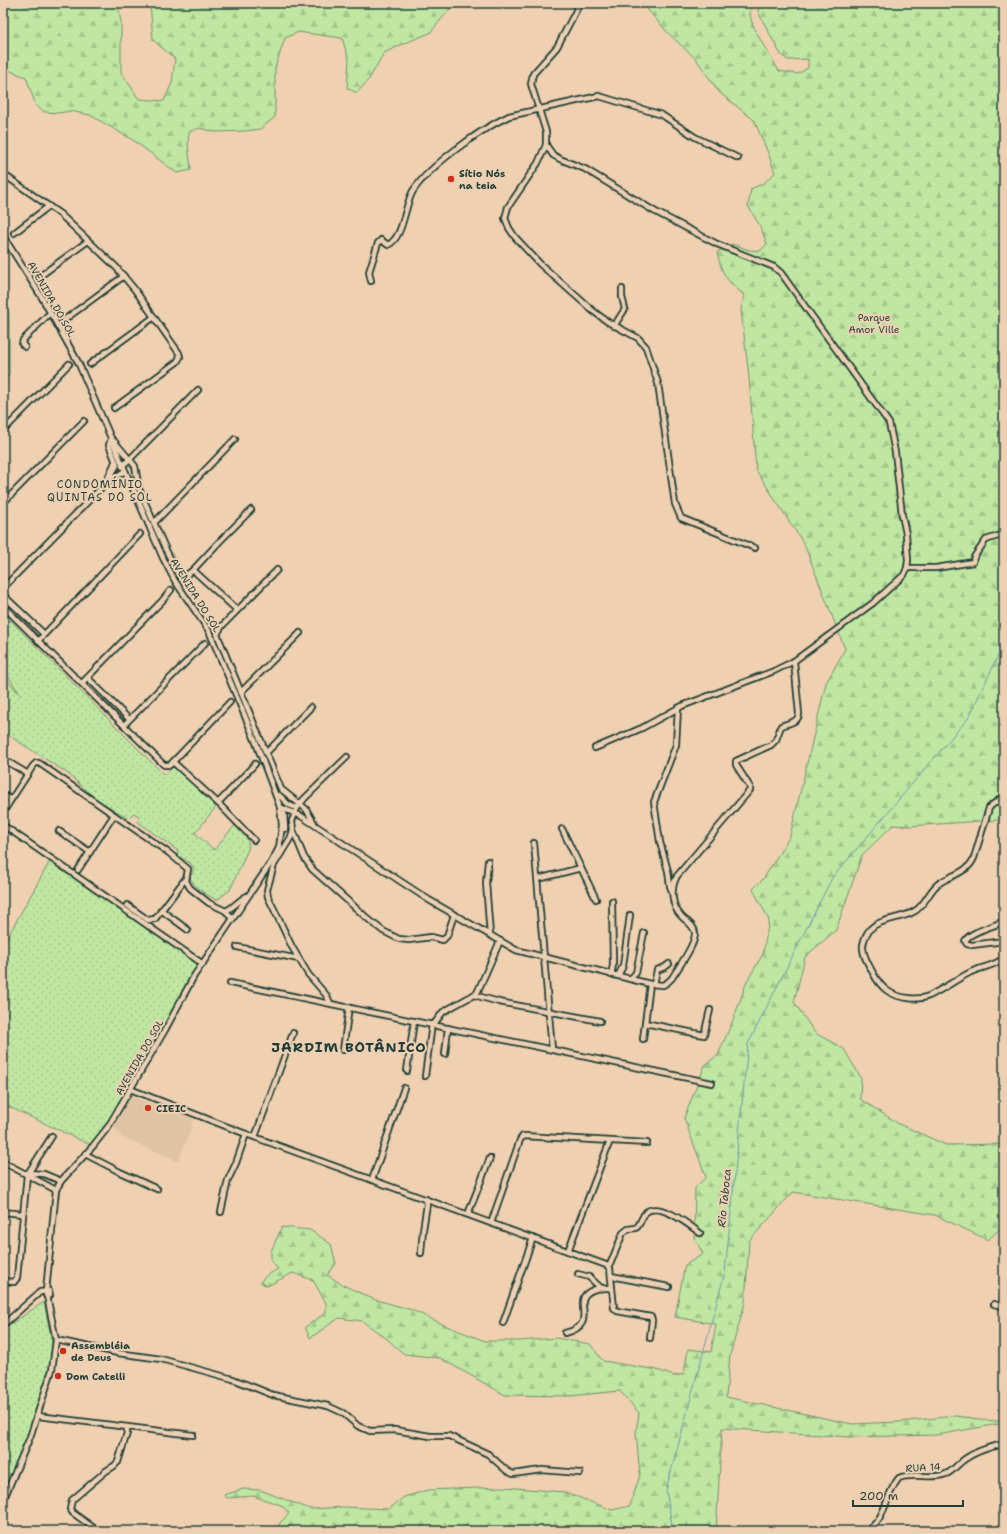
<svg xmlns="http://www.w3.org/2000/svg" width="1007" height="1534" viewBox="0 0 1007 1534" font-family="'Shantell Sans',sans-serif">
<defs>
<pattern id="grass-dots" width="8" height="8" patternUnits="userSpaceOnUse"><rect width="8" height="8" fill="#bfe7a2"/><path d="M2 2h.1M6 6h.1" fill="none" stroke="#a4c78c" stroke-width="1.8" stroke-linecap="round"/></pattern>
<pattern id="forest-firs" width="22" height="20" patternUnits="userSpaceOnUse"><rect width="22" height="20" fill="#bfe7a2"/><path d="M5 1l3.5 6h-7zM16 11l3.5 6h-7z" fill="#a4c78c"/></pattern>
</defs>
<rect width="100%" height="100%" fill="#efd0b1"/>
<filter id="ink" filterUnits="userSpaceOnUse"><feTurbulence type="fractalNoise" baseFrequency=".025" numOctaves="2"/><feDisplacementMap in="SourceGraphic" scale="8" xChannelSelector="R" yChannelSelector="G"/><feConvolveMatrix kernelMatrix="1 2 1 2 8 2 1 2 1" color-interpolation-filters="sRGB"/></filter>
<g filter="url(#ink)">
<polygon fill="#dec3a4" points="130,1096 193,1119 191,1129 178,1161 122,1137 119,1132 114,1128"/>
<g fill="url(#grass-dots)" stroke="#6f926b">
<path d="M3 613 164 775 174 766 216 807 195 833 214 850 235 825 247 837 249 847 230 890 217 900C207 895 194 888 190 877L194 869 190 863 177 855 178 851 138 822 140 817 134 813 128 818 96 799 67 773 5 733 3 736V675L21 696 3 668Z"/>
<polygon points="50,861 202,967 93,1146 3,1104 3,945"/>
<polygon points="44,1302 52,1343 50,1368 32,1424 18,1461 3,1493 3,1329"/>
</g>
<g fill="url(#forest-firs)" stroke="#6f926b">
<polygon points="3,3 118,3 121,23 121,72 139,99 164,101 172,83 175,59 153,40 150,3 458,3 453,5 430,33 405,43 384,53 369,79 357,93 347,88 349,60 342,38 298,32 285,38 275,68 275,117 260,129 245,131 216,132 199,128 189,132 188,144 191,170 177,173 133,140 90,115 70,111 59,113 45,112 36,106 26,77 3,68"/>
<path d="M645 3H751C751 7 750 12 750 15 752 29 772 59 779 71L798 74 808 68V59L788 60 781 55 758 12 759 3H1004V823L996 820 910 826 893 825 862 855 836 930 805 957 794 1002 815 1033 844 1049 861 1078 860 1099 899 1124 946 1145 1004 1144V1225L988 1240 935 1215 793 1192 749 1241 745 1303 730 1355 726 1397 852 1424 899 1422 955 1416 1004 1422V1423L937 1435 850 1437 722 1428 716 1531H276L280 1523 289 1513 281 1505 253 1496 227 1498 224 1495 243 1489 260 1490 310 1509 343 1507 389 1509 404 1497 428 1490 503 1487 564 1492 612 1510 630 1506 640 1475 636 1432 639 1413 620 1391 569 1396 505 1395 440 1358 404 1354 386 1338 362 1321 339 1318 310 1338 305 1327 326 1313V1303L313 1280 293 1273 267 1286 260 1282 266 1276 278 1269 271 1261V1251L282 1227 310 1230 331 1244 336 1264 327 1275 343 1285 373 1299 412 1310 449 1327 485 1341H520L556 1338 590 1344 603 1361 657 1370 674 1376 684 1374 688 1349 711 1352 716 1324 675 1317 685 1265 703 1254 694 1237 695 1188 706 1177 684 1118 705 1065 718 1055 734 1018 747 981 763 954 769 920 753 889 764 878 790 836 826 683 845 649 804 544 756 470 749 377 741 310 744 295C726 280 722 275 717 252L732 244 749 250 760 251 767 244 760 226 748 206 751 189 764 183 775 173 768 153 754 120 719 92 696 59 668 33 648 10Z"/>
<polygon points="3,289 9,315 9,374 3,384"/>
</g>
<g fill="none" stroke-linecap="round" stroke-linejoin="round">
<polyline stroke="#6d95ad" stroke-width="1" points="673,1531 666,1490 725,1272 748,1044 832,878 969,717 1004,643"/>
<defs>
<g id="minor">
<polyline points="580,3 557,47 533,74 531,84 546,132 546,145 538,163 508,207 505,218 509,228 515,237 540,264 593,311 608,322 638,338 646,347 658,383 675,504 681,518 755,548"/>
<polyline points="546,145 553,155 560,159 585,169 654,211 717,244 774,267 781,273 889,423 895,452 902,515 906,534 908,560 907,568 904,575 873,603 794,661 774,671 682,706 642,728 595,748"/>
<polyline points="3,174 60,214 116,267 135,290 179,353 180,357 177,362 114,408"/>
<polyline points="14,233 49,206"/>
<polyline points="3,236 41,296 78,362 163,558 175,581 209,631 255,740 280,807 282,825 279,848"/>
<polyline points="40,276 88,241"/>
<path d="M371 281 369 272 378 243 381 240 388 245C404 237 404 206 413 191 430 165 481 129 509 116L599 96 662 115 695 137 738 158"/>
<polyline points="64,320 124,276"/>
<polyline points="614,326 625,309 622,297 622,289"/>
<polyline points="25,347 22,344 23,340 50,313"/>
<polyline points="90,364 154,317"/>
<polyline points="3,431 69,364"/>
<path d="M114 441 135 466 139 489 166 550 178 574C184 578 188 574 193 570L237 610"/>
<polyline points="122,466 130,459 198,390"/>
<polyline points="109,479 117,465 109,445 111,439"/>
<polyline points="107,480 115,462"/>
<polyline points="3,503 84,421"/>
<polyline points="154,523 235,439"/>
<polyline points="907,568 936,568 973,562 974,557 986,540 1004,534"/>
<polyline points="193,570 220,541 251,510"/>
<polyline points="277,570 222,626 217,634 281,789 306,809 314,823"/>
<polyline points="3,588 106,483 125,471"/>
<polyline points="3,595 44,634"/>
<polyline points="3,606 164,765 170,765 230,702"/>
<polyline points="38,641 140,534"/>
<polyline points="89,679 127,717"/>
<polyline points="82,683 162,601 171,590"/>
<polyline points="241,692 300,633"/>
<polyline points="124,725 205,643"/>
<polyline points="267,752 311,707"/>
<polyline points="3,759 28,774"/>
<polyline points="173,762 218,803 254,840"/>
<polyline points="3,795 10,799"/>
<polyline points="279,795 289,805 297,808"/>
<path d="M1004 796 992 805 989 808 974 858C968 873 950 875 938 884 929 891 925 905 915 911 895 923 868 915 863 945 862 955 869 965 873 973 881 988 890 996 908 998 915 999 922 999 929 996 943 989 957 979 971 972 982 967 995 966 1004 958"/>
<polyline points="218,803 255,764"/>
<path d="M280 807 301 816 429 900 516 950 650 984 663 985 668 982 672 978C678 968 696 944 695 933 694 925 687 922 682 917 671 906 670 889 677 876L750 790V787L736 765V761L771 745 776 740 781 726C788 723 798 723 799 714L794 661"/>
<polyline points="3,812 33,766 36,763 39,763 169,853 188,869 186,881 190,888 209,903 226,911 232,919"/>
<polyline points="284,813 285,829"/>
<polyline points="3,825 203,964"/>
<polyline points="562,829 596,899"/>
<polyline points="293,830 304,857 312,869 367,918 383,931 399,939 409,940 431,937 443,940 447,936 454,915"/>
<polyline points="59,831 90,852"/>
<polyline points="534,843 552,1049"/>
<polyline points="488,861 486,883 490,935"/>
<polyline points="78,870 114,815"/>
<polyline points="538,879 581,868"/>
<polyline points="672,892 670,886 668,871 660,842 654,802 676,745 678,708"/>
<polyline points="127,905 148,920 155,919 186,878"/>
<polyline points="161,910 188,930"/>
<path d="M226 911C234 907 239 900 247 896"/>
<path d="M1004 921C994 927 970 931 965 941L967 944 972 945 1004 941"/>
<polyline points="237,947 299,959"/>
<polyline points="611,975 613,965 612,901"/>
<polyline points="618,976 623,966 630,915"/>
<polyline points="630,979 636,973 644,933"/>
<polyline points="230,983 712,1083"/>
<polyline points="654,984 657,970 665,967 669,964"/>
<polyline points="474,995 499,1002 600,1021"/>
<polyline points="330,1003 327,996 308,974 292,947 273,907 268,897 267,890 274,865 291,837 293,830 292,821 297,808 304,799 347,757"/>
<polyline points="645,1023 704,1035 710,1010"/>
<polyline points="434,1024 443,1012 477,993 500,941"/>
<polyline points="643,1039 650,984"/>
<polyline points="343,1050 349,1007"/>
<polyline points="445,1054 448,1028"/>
<polyline points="407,1071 414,1021"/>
<polyline points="425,1076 432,1024"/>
<polyline points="130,1089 246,1134 606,1265 610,1268 614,1308 617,1311 651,1317 652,1320 650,1338"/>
<polyline points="255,1137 293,1033"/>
<polyline points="85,1154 120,1172 157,1189"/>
<polyline points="3,1162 56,1190"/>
<polyline points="26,1173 44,1174 61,1181"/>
<polyline points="372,1180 404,1088"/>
<polyline points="3,1212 23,1214"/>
<polyline points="221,1212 228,1180 236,1163 246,1134"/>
<polyline points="468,1214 490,1158"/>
<polyline points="491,1223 520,1140 523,1136 647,1143"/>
<polyline points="568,1251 610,1141"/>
<polyline points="421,1253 423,1230 427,1204 426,1199"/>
<path d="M609 1267 623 1233 628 1229 636 1228C641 1224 641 1217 646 1212 660 1201 689 1225 700 1233"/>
<polyline points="578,1274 589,1277 601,1288"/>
<polyline points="611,1276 669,1287"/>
<polyline points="3,1281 14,1282 17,1278 27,1175 52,1136"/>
<polyline points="46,1291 56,1190 61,1181 93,1146 108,1127 165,1030 194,976 272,861 280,846"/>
<polyline points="994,1304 1004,1307"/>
<polyline points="503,1323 533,1238"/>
<polyline points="3,1325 40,1292 49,1291 50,1295 46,1295"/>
<path d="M565 1333C602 1324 568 1299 593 1290 599 1287 606 1288 612 1288"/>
<polyline points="56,1340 118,1353 161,1359 233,1379 273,1395 328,1406 343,1413 358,1426 370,1431 395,1430 430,1436 449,1436 488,1454 507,1471 513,1474 542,1470 580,1473"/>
<polyline points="38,1416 193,1435"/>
<polyline points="3,1501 30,1437 52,1370 56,1340 47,1296"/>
<polyline points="98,1531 73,1513 70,1509 72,1500 106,1471 114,1466 118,1462 127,1433 127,1427"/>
<path d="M866 1531C887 1519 885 1494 899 1478 914 1472 931 1480 946 1474 952 1472 956 1466 961 1462 973 1452 989 1447 1004 1444"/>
</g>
</defs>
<use href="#minor" stroke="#1f3d34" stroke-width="8"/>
<use href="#minor" stroke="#edd0b4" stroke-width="4.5"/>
</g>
</g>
<g fill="#c8321e" stroke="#edd0b4" stroke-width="1.5">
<circle cx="451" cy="179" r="4"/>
<circle cx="148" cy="1108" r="4"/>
<circle cx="63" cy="1351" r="4"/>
<circle cx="58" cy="1376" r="4"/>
</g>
<g text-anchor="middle" stroke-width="4" stroke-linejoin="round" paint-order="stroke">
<g font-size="10" font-weight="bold" fill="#1f3d34" stroke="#edd0b4" text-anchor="start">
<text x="459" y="177">Sítio Nós<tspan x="459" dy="12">na teia</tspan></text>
<text x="156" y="1112">CIEIC</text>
<text x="71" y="1349">Assembléia<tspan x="71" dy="12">de Deus</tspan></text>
<text x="66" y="1380">Dom Catelli</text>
</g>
<g font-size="10" fill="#1f3d34" stroke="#edd0b4">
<text transform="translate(52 299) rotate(60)" y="4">AVENIDA DO SOL</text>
<text transform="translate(196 595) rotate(58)" y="4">AVENIDA DO SOL</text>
<text transform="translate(139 1057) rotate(-60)" y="4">AVENIDA DO SOL</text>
<text transform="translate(923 1467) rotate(-3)" y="4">RUA 14</text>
</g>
<g font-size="10" fill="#27463a" stroke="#edd0b4">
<text x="874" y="321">Parque<tspan x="874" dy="12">Amor Ville</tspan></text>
</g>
<g font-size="11" letter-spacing="1" fill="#1f3d34" stroke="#edd0b4">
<text x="100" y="488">CONDOMÍNIO<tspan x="100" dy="13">QUINTAS DO SOL</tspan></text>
</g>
<g font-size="11" font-style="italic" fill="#26443e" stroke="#edd0b4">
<text transform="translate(724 1198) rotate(-84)" y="4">Rio Taboca</text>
</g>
<g font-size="14" font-weight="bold" letter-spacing="1" fill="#1f3d34" stroke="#edd0b4">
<text x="349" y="1052">JARDIM BOTÂNICO</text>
</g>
</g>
<rect width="1007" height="1534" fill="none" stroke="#edd0b4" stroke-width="16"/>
<rect x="8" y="8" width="991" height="1518" fill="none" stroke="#1f3d34" stroke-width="1.5" filter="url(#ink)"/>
<path d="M853 1500v6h110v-6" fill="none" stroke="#1f3d34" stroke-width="2"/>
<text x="859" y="1500" font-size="12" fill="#1f3d34" stroke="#edd0b4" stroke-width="3" paint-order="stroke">200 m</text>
</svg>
